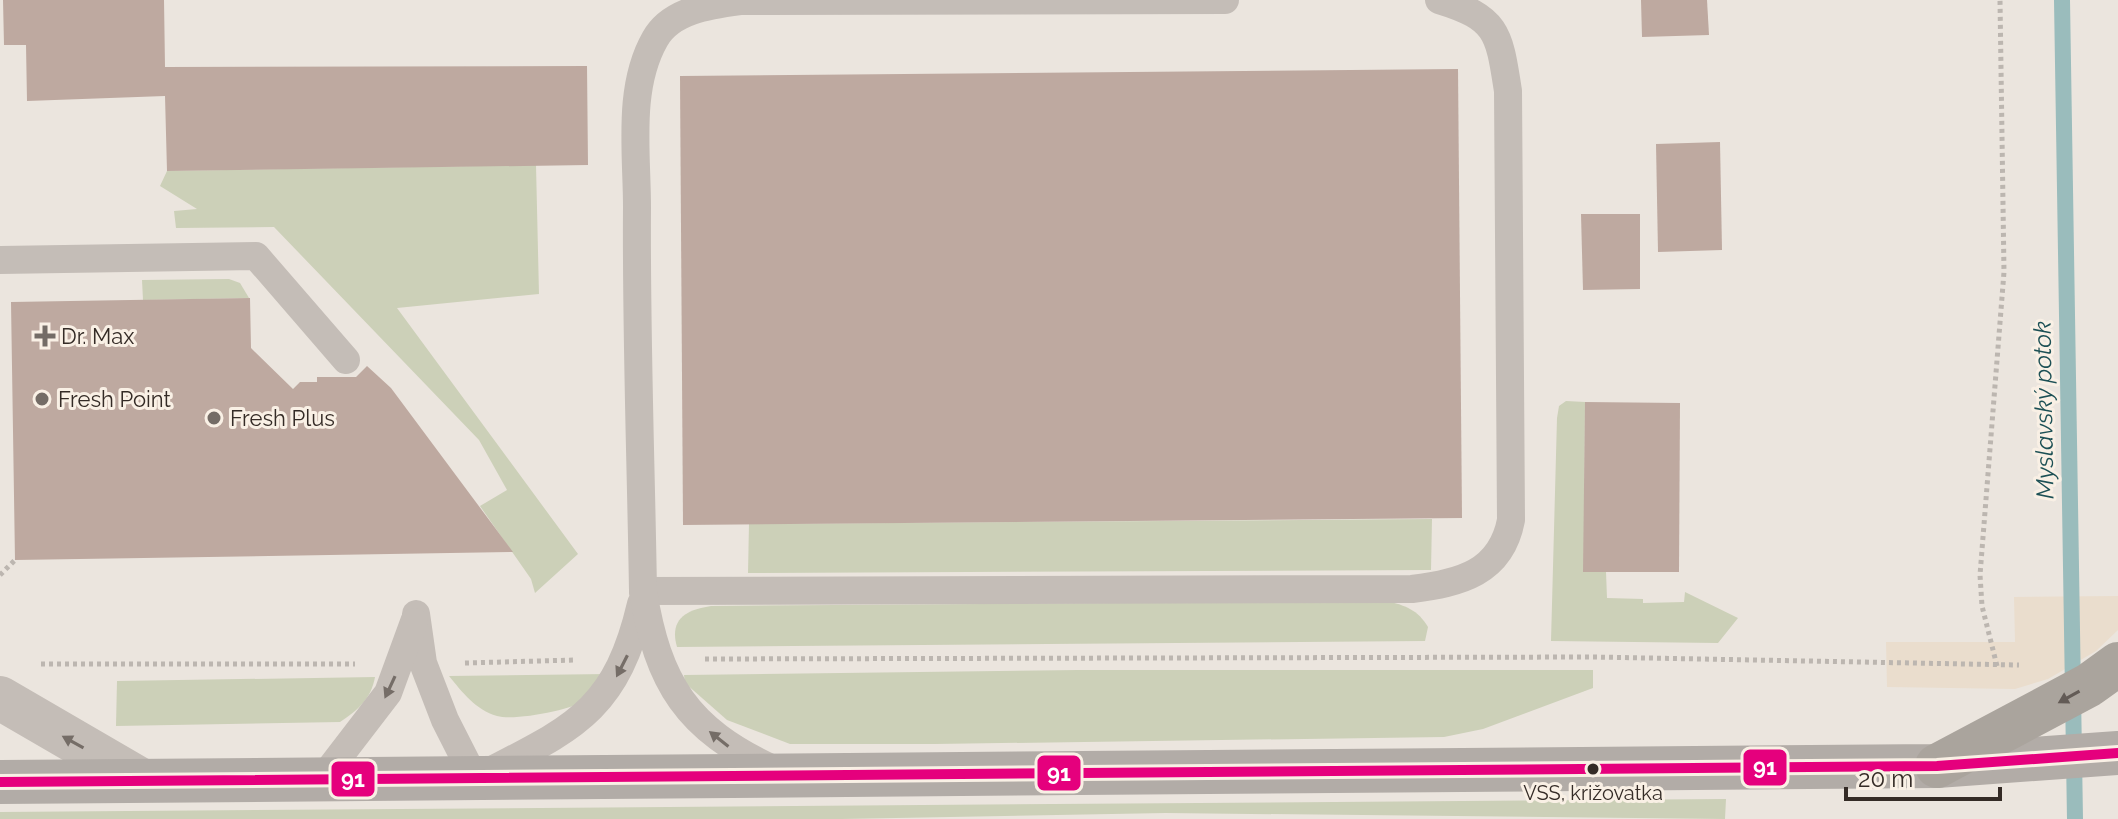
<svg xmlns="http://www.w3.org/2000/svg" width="2118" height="819" viewBox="0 0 2118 819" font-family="Raleway,sans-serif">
<rect width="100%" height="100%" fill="#ebe5de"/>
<g fill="#ccd0b8">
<polygon points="536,165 539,294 397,308 578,554 535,593 531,579 480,506 507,490 479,440 274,227 176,228 174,211 197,209 160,186 167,171"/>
<polygon points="229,279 240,283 249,298 143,300 142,280"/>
<polygon points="1566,401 1585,402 1584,572 1606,572 1607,598 1643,599 1643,603 1684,602 1685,592 1738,618 1718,643 1551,641 1557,418 1559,406"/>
<polygon points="1432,519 1431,570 748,573 749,524"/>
<path d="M1386 601C1405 605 1418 610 1428 627L1425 641 677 647C669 619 686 610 711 606Z"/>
<polygon points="1078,670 1593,670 1593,688 1483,729 1444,737 935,744 790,744 727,720 685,683 684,675"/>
<path d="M608 674C602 682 596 694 588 699 573 710 515 721 497 716 476 710 462 692 449 676Z"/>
<path d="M375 677C371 699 358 710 340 722L116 726 117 681Z"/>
<polygon points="1726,799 1725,819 1166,813 842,819 0,819 0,812"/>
</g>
<polygon fill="#eaddcd" points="2118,596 2118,630 2096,651 2048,679 2015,689 1887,687 1886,642 2015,642 2014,597"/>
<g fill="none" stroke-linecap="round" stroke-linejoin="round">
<polyline stroke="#9abcbc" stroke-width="16" points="2062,0 2075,819"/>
</g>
<g fill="#bea9a0">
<polygon points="3,0 164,0 165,67 587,66 588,165 167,171 165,96 27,101 26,45 4,45"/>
<polygon points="1641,0 1707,0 1709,35 1642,37"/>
<polygon points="1458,69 1462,518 683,525 680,76"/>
<polygon points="1720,142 1722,250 1658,252 1656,144"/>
<polygon points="1581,214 1640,214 1640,289 1583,290"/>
<polygon points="250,298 251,348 293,389 300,382 317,382 317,377 356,377 367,366 391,388 513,552 15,560 11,302"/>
<polygon points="1585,402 1680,403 1679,572 1583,572"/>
</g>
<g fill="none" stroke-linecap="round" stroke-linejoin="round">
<g stroke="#bcb6b0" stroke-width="5" stroke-dasharray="4 4" stroke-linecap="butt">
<polyline points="0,575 15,560"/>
<polyline points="705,659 1594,657 2019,665"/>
<polyline points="465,663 575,660"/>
<polyline points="41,664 355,664"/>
<polyline points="1997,666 1982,606 1980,575 2004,272 2000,0"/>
</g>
<g stroke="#c4bdb7" stroke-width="28">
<polyline points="0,260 256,256 346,360"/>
<path d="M643 591 1412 589C1460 583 1501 573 1511 520L1508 91C1499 33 1498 18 1439 0"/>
<path d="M416 614 423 663 445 720 475 779C569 729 615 716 641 604"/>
<path d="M773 769C687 729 658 684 643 591 641 463 636 335 637 207 637 153 627 88 655 39 671 10 711 5 741 1L1225 0"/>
<polyline points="322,779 388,693 414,622"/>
</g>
<polyline stroke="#c4bdb7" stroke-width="44" points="0,698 141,780"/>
<polyline stroke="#b2aca7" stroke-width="44" points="0,782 1937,766 2118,753"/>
<polyline stroke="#aaa49d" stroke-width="44" points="1937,766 2089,685 2118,664"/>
<defs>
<polyline id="bus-1" points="0,782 1937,766 2118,753"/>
</defs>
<use href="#bus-1" stroke="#f9f0e5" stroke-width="16"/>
<use href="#bus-1" stroke="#e5007d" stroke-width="10"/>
</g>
<defs><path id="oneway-solid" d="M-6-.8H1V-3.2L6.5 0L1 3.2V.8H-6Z" transform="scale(2)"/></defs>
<g fill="#756d67">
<use href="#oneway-solid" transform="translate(622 666) rotate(117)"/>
<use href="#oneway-solid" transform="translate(390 687) rotate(115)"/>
<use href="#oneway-solid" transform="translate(719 739) rotate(-142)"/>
<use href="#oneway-solid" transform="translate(73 742) rotate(-151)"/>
</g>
<use fill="#635b56" href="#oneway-solid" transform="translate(2069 697) rotate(151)"/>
<g fill="#746c66" stroke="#f9f0e5" stroke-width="3">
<path d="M41 324h8v8h8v8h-8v8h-8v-8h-8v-8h8z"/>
<circle cx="42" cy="399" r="8"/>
<circle cx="214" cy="418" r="8"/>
</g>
<circle fill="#342b26" stroke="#f9f0e5" stroke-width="3" cx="1593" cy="769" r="7"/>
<g text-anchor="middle" stroke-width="6" stroke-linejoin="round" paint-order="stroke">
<g font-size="20" fill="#342b26" stroke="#f9f0e5">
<text x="1593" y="800">VSS, križovatka</text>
</g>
<g font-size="22" fill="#342b26" stroke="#f9f0e5" text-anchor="start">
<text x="61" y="344">Dr. Max</text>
<text x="58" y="407">Fresh Point</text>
<text x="230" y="426">Fresh Plus</text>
</g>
<g font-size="24" font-style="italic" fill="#1c5055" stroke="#f9f0e5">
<text transform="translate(2044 410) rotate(-91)" y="8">Myslavský potok</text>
</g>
</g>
<g stroke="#f9f0e5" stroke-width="3">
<rect x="1742" y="748" width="46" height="39" rx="8" fill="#e5007d"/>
<rect x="1036" y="754" width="46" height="38" rx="8" fill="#e5007d"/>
<rect x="330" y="760" width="46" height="38" rx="8" fill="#e5007d"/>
</g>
<g font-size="22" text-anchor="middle" font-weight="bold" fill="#fff">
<text x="1765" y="775">91</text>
<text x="1059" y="781">91</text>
<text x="353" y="787">91</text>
</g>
<path d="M1846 787v12h154v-12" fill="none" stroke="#342b26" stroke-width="4"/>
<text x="1858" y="787" font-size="24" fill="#342b26" stroke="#f9f0e5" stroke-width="6" paint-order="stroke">20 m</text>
</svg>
